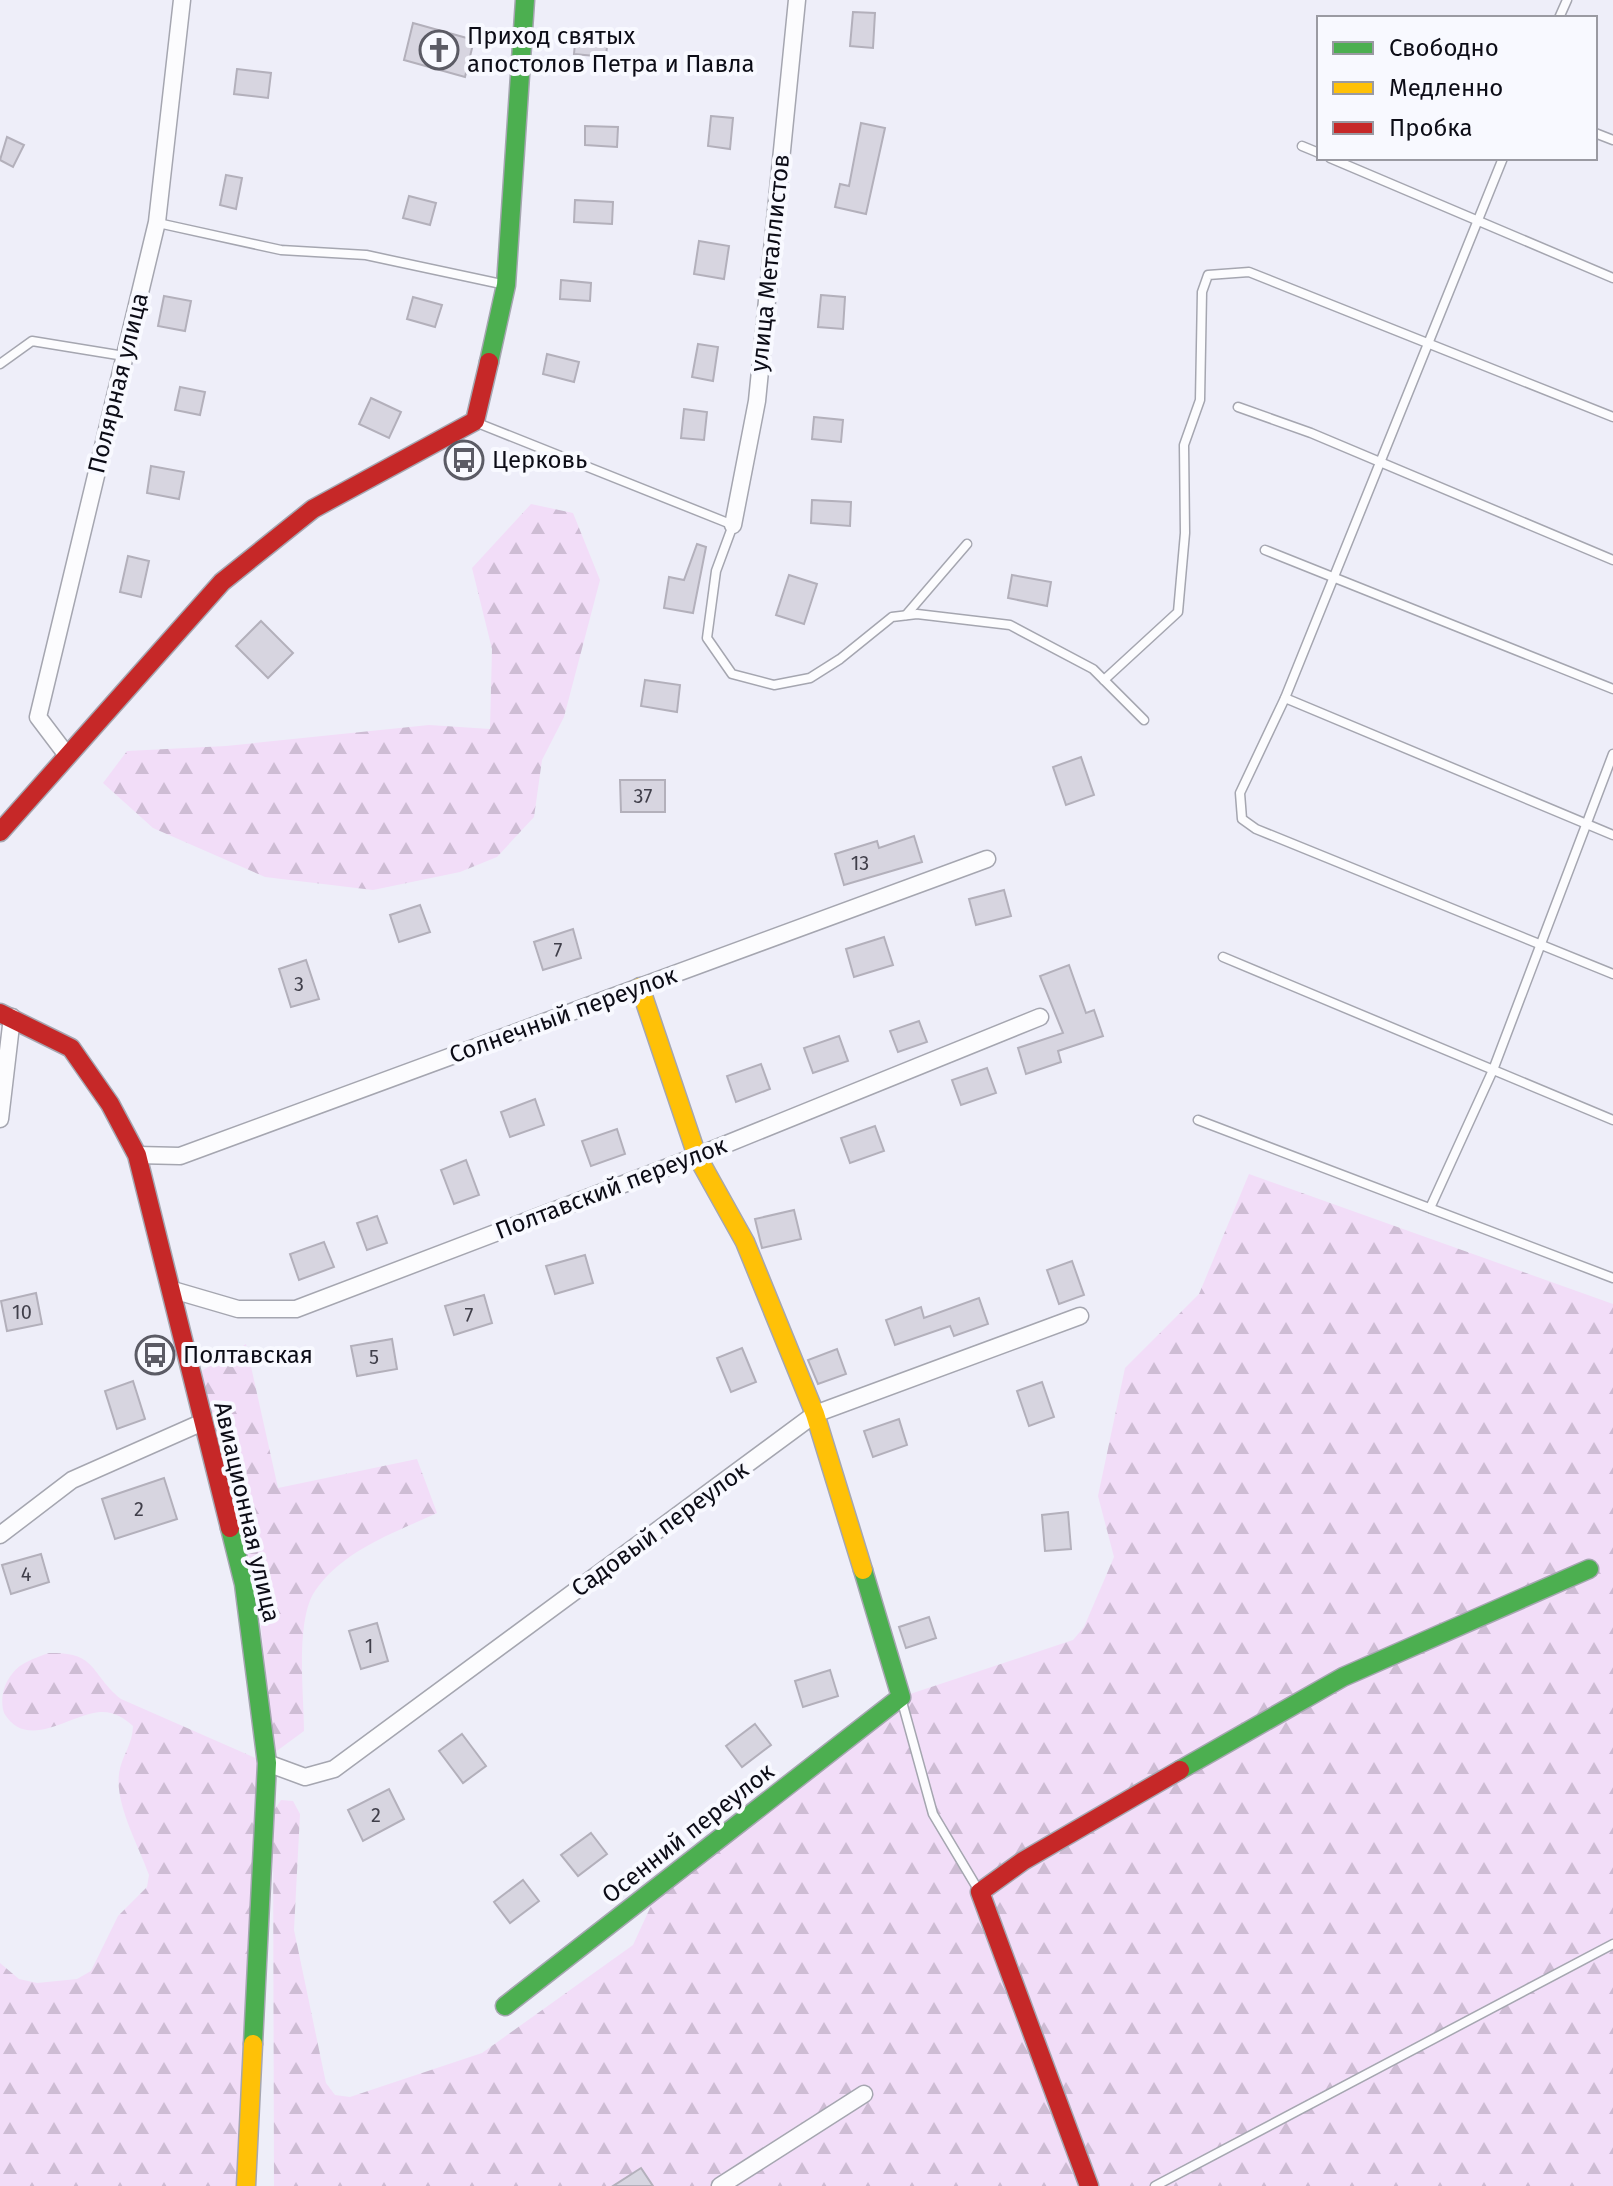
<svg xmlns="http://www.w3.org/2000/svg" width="1613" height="2186" viewBox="0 0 1613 2186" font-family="'Fira Sans',sans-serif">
<defs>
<pattern id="forest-firs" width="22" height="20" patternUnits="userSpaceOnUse" patternTransform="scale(2)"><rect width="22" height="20" fill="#f2ddf8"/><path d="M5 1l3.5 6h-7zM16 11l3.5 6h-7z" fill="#cebcd4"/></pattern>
</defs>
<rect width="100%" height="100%" fill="#eeeef9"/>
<g fill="url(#forest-firs)">
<polygon points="531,504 573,513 600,580 564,717 542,760 534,817 497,857 460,872 373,890 265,877 153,828 103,783 127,751 226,746 429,725 490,729 492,649 472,568"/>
<polygon points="1249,1174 1613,1304 1613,2186 274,2186 273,1812 281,1800 293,1801 300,1814 294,1930 326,2083 335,2095 350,2097 482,2053 633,1945 661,1884 901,1697 1073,1640 1084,1627 1114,1557 1098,1496 1125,1368 1199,1294"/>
<path d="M246 1344 278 1488 417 1459 437 1513C394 1533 343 1550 315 1591 295 1620 304 1696 304 1731L274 1753 259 1607 200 1372Z"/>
<path d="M49 1653C98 1652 89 1673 121 1699L267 1763 253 2186H0V1963L19 1979 37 1983 77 1979 91 1971 118 1916 147 1887 149 1875C139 1846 115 1805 119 1774 121 1757 133 1744 133 1726 124 1718 114 1711 100 1712 70 1714 27 1752 4 1713 0 1700 3 1685 12 1674 21 1662 35 1658 49 1653Z"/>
</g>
<g fill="#d7d5e0" stroke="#b3b0bb" stroke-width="2">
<polygon points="853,12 875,13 873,48 850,46"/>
<polygon points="413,23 474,40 465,77 404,60"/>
<polygon points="576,32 608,35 606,57 574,54"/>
<polygon points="237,69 271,73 268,98 234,94"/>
<polygon points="711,116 733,118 730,149 708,146"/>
<polygon points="861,123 885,128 866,214 835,207 840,184 849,186"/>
<polygon points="585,126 618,127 617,147 585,145"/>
<polygon points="7,137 24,145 13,167 0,160"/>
<polygon points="226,175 242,178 236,209 220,205"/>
<polygon points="409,196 436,203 430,225 403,218"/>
<polygon points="575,200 613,202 612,224 574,222"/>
<polygon points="699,241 729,246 724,279 694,274"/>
<polygon points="561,280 591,283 590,301 560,299"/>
<polygon points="821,295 845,297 843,329 818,327"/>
<polygon points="164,296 191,301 185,331 158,326"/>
<polygon points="413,297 442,305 435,327 407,319"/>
<polygon points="698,344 718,347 713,381 692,377"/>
<polygon points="547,354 579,362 574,382 543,374"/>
<polygon points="180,387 205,392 200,415 175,410"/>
<polygon points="371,398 401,412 389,438 359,424"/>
<polygon points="684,409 707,412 704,440 681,438"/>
<polygon points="814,417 843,420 841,442 812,439"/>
<polygon points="151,466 184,472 179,499 147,493"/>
<polygon points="812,500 851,502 850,526 811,523"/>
<polygon points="697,544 706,547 693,613 664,608 669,577 684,580"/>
<polygon points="128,556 149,561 141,597 120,592"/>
<polygon points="789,575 817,584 804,624 776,615"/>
<polygon points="1012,575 1051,582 1047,606 1008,598"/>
<polygon points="261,621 293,653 268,678 236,646"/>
<polygon points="645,680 680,685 677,712 641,706"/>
<polygon points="1081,757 1094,795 1066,805 1053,767"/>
<polygon points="620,780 665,780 665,812 621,812"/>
<polygon points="914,836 922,862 844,885 835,854 877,841 879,848"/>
<polygon points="1004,890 1011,916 976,925 969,899"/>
<polygon points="420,905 430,932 399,942 390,915"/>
<polygon points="573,929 581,958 543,970 534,942"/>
<polygon points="884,937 893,965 854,977 846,949"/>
<polygon points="306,960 319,999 291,1007 279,969"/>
<polygon points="1069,965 1086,1013 1094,1010 1103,1036 1058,1051 1061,1062 1026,1074 1018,1048 1063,1033 1040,976"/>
<polygon points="919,1021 927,1042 898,1052 890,1031"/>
<polygon points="839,1036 848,1061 813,1073 804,1048"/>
<polygon points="761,1064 770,1089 736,1102 727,1076"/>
<polygon points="987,1068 996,1093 961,1105 952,1080"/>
<polygon points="535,1099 544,1125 510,1137 501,1112"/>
<polygon points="875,1126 884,1151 850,1163 841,1138"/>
<polygon points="617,1129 625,1154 591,1166 582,1141"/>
<polygon points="466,1160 479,1195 454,1204 441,1170"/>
<polygon points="794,1210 801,1239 762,1248 755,1219"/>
<polygon points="377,1216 387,1243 367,1250 357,1223"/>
<polygon points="324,1242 334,1267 299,1280 290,1254"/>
<polygon points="585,1255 593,1283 555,1294 546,1266"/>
<polygon points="1072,1261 1084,1295 1059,1304 1047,1270"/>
<polygon points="36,1293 42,1324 7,1331 1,1301"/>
<polygon points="484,1295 492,1323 454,1335 445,1306"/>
<polygon points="979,1298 988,1324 954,1336 950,1326 895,1345 886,1320 921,1307 924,1318"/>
<polygon points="392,1339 397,1369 357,1376 351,1346"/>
<polygon points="742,1348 756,1382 731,1392 717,1358"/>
<polygon points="837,1349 846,1374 818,1384 808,1360"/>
<polygon points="133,1381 145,1419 117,1429 105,1391"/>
<polygon points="1042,1382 1054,1417 1029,1426 1017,1391"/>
<polygon points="899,1419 907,1445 873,1457 864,1431"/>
<polygon points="164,1478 177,1519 115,1539 102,1499"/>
<polygon points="1068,1512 1071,1549 1045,1551 1042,1515"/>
<polygon points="41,1554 49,1582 11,1594 2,1565"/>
<polygon points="929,1617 936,1638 906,1648 899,1627"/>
<polygon points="377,1623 388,1661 361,1669 349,1631"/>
<polygon points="830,1670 838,1696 803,1707 795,1681"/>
<polygon points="755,1724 771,1745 742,1767 726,1746"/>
<polygon points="462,1734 486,1766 463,1783 439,1751"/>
<polygon points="389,1789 404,1819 363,1841 348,1810"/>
<polygon points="591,1833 607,1854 578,1876 561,1855"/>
<polygon points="523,1880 539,1901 510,1923 494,1902"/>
<polygon points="641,2168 653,2186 613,2186"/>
</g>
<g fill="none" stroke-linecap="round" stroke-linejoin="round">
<defs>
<g id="lane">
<polyline points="1559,18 1567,0"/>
<polyline points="1595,133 1613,140"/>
<polyline points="1302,146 1319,153"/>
<polyline points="1330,158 1613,278"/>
<polyline points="1503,158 1285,698 1240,793 1242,819 1256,829 1613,974"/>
<polyline points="158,223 281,250 366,255 506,285"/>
<polyline points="0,364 32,341 124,356"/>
<polyline points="1238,407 1311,433 1613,560"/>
<polyline points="475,422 733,525 716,571 707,638 732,674 774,685 810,678 840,659 892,617 917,614 1010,625 1093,669 1144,720"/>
<polyline points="1265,550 1613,689"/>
<polyline points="906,615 967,544"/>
<polyline points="1104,680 1178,612 1185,533 1184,445 1200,400 1202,292 1208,275 1249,272 1613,417"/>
<polyline points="1285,698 1613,835"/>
<polyline points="1223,957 1613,1120"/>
<polyline points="1198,1120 1613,1278"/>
<polyline points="1430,1208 1493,1070 1613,754"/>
<polyline points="901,1698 933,1814 979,1891"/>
<polyline points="1155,2186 1613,1944"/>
</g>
<g id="street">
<polyline points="733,525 757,401 797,0"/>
<polyline points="66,754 38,717 157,222 182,0"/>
<polyline points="0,1119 12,1017"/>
<polyline points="137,1155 180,1156 987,859"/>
<polyline points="173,1290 238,1309 296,1309 697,1156 1040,1017"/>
<polyline points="0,1535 72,1480 203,1422"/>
<polyline points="267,1763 305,1777 334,1769 815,1414 1080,1316"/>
<polyline points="720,2186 864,2094"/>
</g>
<g id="fast">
<polyline points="489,362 506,285 525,0"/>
<polyline points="230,1528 244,1584 267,1763 253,2044"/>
<polyline points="1180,1770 1343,1677 1589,1569"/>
<polyline points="505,2006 901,1697 863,1570"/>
</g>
<g id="slow">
<polyline points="640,987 697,1156 745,1242 815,1414 863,1570"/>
<polyline points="246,2186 253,2044"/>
</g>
<g id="jam">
<polyline points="0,832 222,582 313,509 475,421 489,362"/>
<polyline points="0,1013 71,1048 110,1104 137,1155 230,1528"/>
<polyline points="1089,2186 980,1892 1023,1861 1180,1770"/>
</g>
</defs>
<use href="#lane" stroke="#a5a6b0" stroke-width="11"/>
<use href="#street" stroke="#a5a6b0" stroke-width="19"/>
<use href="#fast" stroke="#a5a6b0" stroke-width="21"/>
<use href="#slow" stroke="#a5a6b0" stroke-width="21"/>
<use href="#jam" stroke="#a5a6b0" stroke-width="21"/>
<use href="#lane" stroke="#fcfcfe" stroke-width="8"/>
<use href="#street" stroke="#fcfcfe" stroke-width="16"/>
<use href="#fast" stroke="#4caf50" stroke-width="18"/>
<use href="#slow" stroke="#ffc107" stroke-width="18"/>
<use href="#jam" stroke="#c62828" stroke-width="18"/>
</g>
<defs>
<symbol id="church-ring" viewBox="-11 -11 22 22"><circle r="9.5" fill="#f8f9ff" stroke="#5b5b65" stroke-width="1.5"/><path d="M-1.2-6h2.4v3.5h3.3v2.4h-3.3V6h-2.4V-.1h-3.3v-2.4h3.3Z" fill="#5b5b65"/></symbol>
<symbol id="bus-ring" viewBox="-11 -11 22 22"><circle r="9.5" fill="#f8f9ff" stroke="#5b5b65" stroke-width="1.5"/><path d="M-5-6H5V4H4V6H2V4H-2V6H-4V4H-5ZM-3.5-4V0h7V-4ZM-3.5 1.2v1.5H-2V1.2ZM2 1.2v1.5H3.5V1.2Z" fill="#5b5b65"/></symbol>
</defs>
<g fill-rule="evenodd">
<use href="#church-ring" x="417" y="28" width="44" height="44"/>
<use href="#bus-ring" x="442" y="438" width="44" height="44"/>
<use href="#bus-ring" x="133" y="1333" width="44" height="44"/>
</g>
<g text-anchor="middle" stroke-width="8" stroke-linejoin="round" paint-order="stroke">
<g font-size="20" fill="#403f4a">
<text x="643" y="803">37</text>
<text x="860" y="870">13</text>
<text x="558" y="957">7</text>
<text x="299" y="991">3</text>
<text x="22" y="1319">10</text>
<text x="469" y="1322">7</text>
<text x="374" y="1364">5</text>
<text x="139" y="1516">2</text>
<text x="26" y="1581">4</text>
<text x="369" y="1653">1</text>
<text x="376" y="1822">2</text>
</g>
<g font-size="24" fill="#0c0c16" stroke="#f8f9ff" text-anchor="start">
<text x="467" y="44">Приход святых<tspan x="467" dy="28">апостолов Петра и Павла</tspan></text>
<text x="492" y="468">Церковь</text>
<text x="183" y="1363">Полтавская</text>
</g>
<g font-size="24" fill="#0c0c16" stroke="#f8f9ff">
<text transform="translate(770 263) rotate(-84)" y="8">улица Металлистов</text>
<text transform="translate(118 383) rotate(-76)" y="8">Полярная улица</text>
<text transform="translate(563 1015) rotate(-20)" y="8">Солнечный переулок</text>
<text transform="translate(611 1188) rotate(-21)" y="8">Полтавский переулок</text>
<text transform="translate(247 1512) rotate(77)" y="8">Авиационная улица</text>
<text transform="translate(660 1529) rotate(-36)" y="8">Садовый переулок</text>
<text transform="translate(688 1833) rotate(-38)" y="8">Осенний переулок</text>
</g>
</g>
<rect x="1317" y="16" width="280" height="144" fill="#f8f9ff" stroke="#9a9aa2" stroke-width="2"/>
<rect x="1333" y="42" width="40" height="12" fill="#4caf50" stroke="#9a9aa2" stroke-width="2"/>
<text x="1389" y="56" font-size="24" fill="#0c0c16">Свободно</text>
<rect x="1333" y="82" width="40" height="12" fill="#ffc107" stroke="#9a9aa2" stroke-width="2"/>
<text x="1389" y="96" font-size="24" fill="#0c0c16">Медленно</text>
<rect x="1333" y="122" width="40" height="12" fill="#c62828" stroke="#9a9aa2" stroke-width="2"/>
<text x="1389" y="136" font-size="24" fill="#0c0c16">Пробка</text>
</svg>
